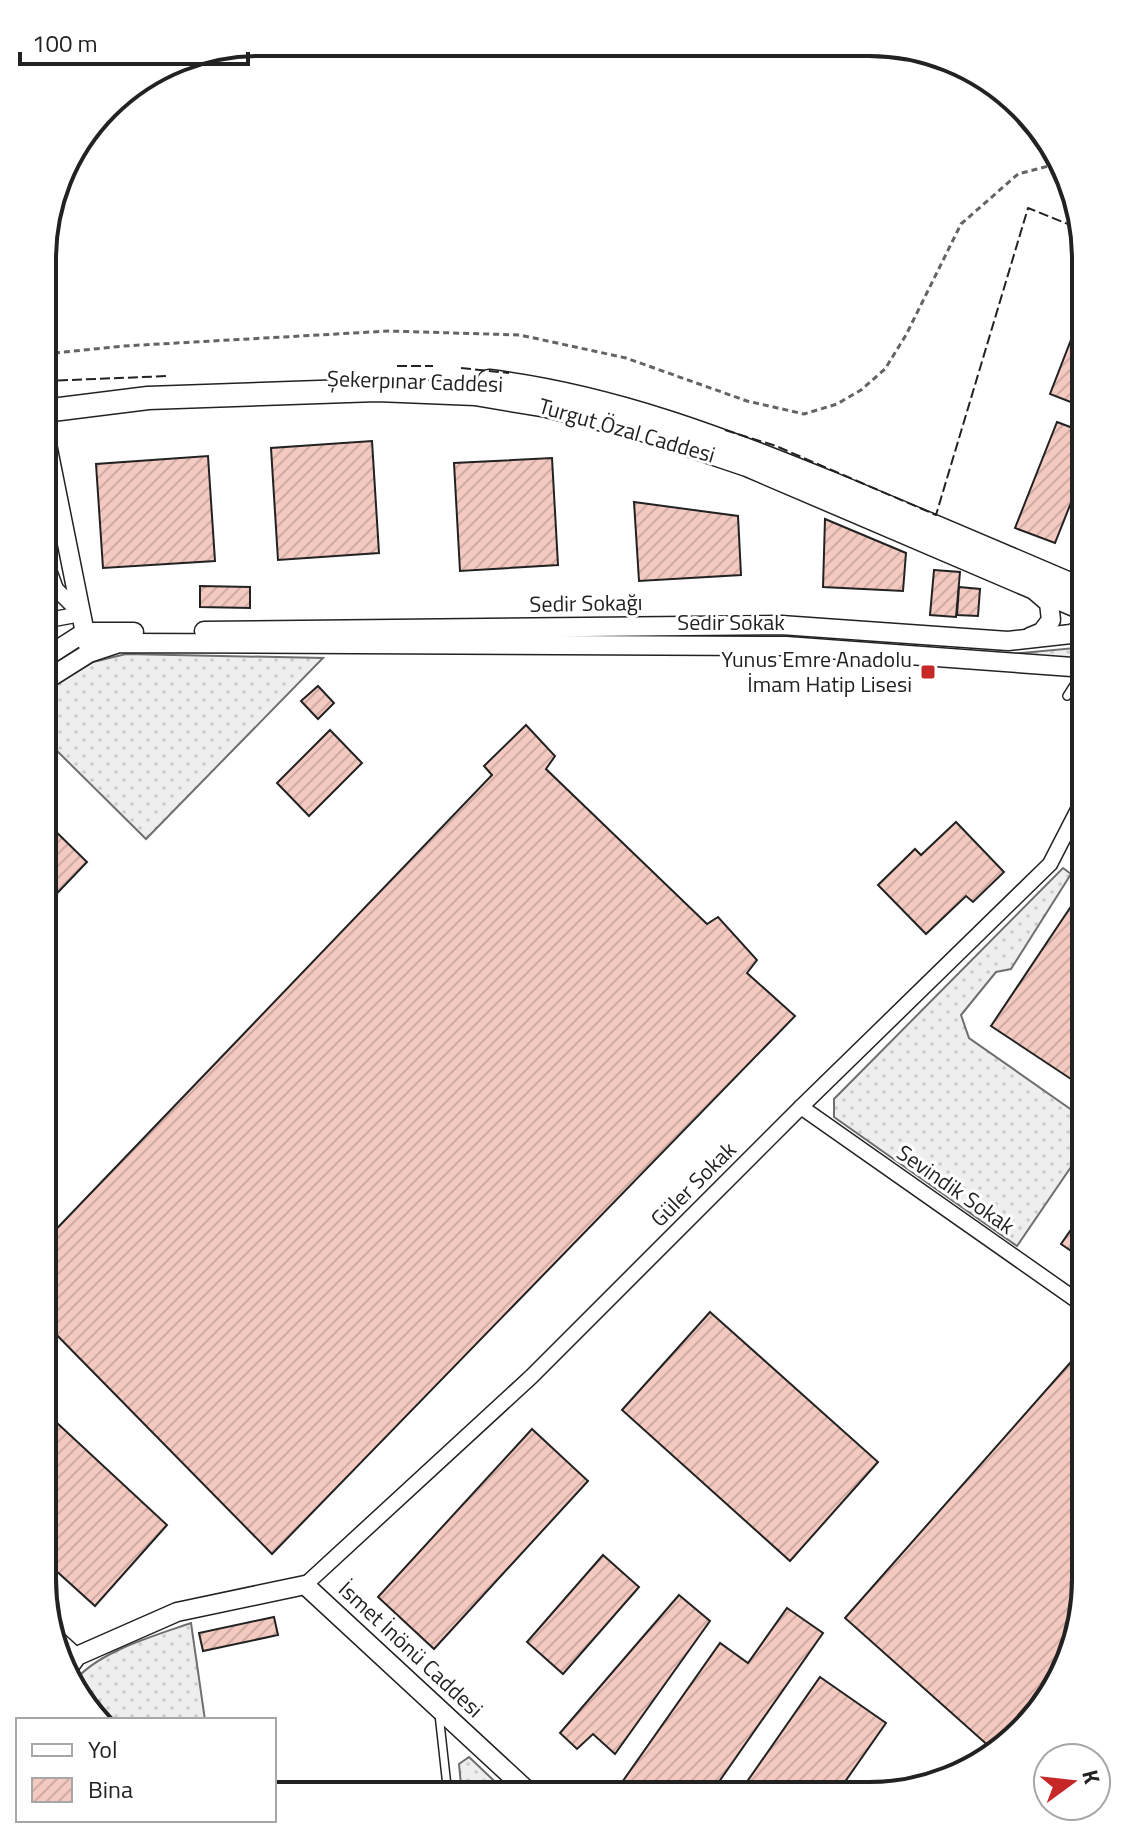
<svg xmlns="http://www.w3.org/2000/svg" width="1128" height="1838" viewBox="0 0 1128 1838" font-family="'Titillium Web',sans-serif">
<defs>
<pattern id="grass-dots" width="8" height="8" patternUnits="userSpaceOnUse" patternTransform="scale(2)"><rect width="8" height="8" fill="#eee"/><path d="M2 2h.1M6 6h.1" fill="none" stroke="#ccc" stroke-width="1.8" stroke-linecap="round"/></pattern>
<pattern id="building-hatch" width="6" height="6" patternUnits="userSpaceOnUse" patternTransform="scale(2)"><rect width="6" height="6" fill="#f3c9c0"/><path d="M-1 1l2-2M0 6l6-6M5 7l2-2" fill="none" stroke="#d0aca5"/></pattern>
</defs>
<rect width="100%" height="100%" fill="#fff"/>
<g fill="url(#grass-dots)" stroke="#6f6f6f" stroke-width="2">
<polygon points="1075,648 1076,651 1070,663 1011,654"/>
<polygon points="126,654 323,658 146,839 43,737 43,692 93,662"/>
<polygon points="1063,868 1071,874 1011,969 996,972 961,1015 969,1038 1086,1120 1086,1145 1017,1246 834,1117 834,1099"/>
<path d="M191 1623 205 1720H103L74 1682C96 1652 157 1635 191 1623Z"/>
<polygon points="469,1757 509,1795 462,1795 459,1764"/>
</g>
<g fill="url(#building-hatch)" stroke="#222" stroke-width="2">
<polygon points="1086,301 1086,408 1050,394"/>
<polygon points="1057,422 1086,433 1086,465 1055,543 1015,528"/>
<polygon points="372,441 379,553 278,560 271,448"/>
<polygon points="208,456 215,561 103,568 96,464"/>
<polygon points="552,458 558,565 460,571 454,463"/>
<polygon points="634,502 738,516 741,575 639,581"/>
<polygon points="825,519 906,553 903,591 823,587"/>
<polygon points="934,570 960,572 956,617 930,615"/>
<polygon points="200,586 250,587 250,608 200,607"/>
<polygon points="959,587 980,589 978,616 957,615"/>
<polygon points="318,686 334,703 318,719 301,701"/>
<polygon points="526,725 555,756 546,769 707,924 718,917 757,960 747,973 795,1016 272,1554 42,1320 42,1244 492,775 484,766"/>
<polygon points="330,730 362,763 309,816 277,783"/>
<polygon points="43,819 87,862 43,908"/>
<polygon points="956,822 1004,872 973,902 966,896 926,934 878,885 915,849 921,855"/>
<polygon points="1086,884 1086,1089 991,1026"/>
<polygon points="1086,1208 1086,1261 1061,1244"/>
<polygon points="710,1312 878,1462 790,1561 622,1410"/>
<polygon points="1070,1363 1086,1377 1085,1593 1045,1700 1025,1724 992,1749 845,1618"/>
<polygon points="42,1409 167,1525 95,1606 42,1558"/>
<polygon points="532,1429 588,1481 434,1649 378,1597"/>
<polygon points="603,1555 639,1587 563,1674 527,1642"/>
<polygon points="679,1595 710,1621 615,1754 593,1734 577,1749 560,1733"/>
<polygon points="787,1608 823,1633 709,1796 613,1795 720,1643 748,1663"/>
<polygon points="274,1617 278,1635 203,1651 199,1633"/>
<polygon points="820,1677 886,1723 835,1796 737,1796"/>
</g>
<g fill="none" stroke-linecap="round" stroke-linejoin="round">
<defs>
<g id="service">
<polyline points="1067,696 1083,671"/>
<polyline points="439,1714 448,1795"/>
</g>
<g id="minor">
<polyline points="43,554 56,589 81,614"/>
<polyline points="43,621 81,614"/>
<polyline points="801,1107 1086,1307"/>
<polyline points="305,1585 531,1377 801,1107 1050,864 1086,794"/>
<polyline points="53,1634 77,1656"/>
</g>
<g id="tertiary">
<polyline points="44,429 87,643"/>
<polyline points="204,631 781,625 1008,641 1071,634 1086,627"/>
<polyline points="1030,637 1042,632 1051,620 1049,603 1034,590"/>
<polyline points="43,659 85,632 134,632"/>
<polyline points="43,682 89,653 119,643 786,646 1086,668"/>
<polyline points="66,1671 77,1656 177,1612 305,1585 532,1795"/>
</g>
<g id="primary">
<path d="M489 381C610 396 721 438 833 484 918 519 1002 555 1086 591"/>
<polyline points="44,411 148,398 377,390 475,394 547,406 640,429 747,465 1086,610"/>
</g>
</defs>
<use href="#service" stroke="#222" stroke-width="10"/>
<use href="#minor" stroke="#222" stroke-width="17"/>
<use href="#tertiary" stroke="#222" stroke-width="21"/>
<use href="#primary" stroke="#222" stroke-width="25"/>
<polyline stroke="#646464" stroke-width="3" stroke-dasharray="6 4" stroke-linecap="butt" points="44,354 124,346 389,331 520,335 626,358 747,401 804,414 837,404 861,390 885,369 906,335 961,224 1018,174 1060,163"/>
<use href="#service" stroke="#fff" stroke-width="7"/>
<use href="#minor" stroke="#fff" stroke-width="14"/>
<use href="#tertiary" stroke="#fff" stroke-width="18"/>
<use href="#primary" stroke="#fff" stroke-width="22"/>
<g stroke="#222" stroke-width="2" stroke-dasharray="10 4" stroke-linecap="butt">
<polyline points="397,366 433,366"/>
<polyline points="461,368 509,373"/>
<polyline points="44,381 169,376"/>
<polyline points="725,430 776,446 936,515 1028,208 1080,229"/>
</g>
</g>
<rect fill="#c62828" stroke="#fff" stroke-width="3" x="920" y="664" width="16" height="16" rx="4"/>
<g text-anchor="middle" stroke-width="6" stroke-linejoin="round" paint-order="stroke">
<g font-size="22" fill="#222" stroke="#fff">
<text transform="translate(415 381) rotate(2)" y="8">Şekerpınar Caddesi</text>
<text transform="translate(627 430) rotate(16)" y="8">Turgut Özal Caddesi</text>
<text transform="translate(586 603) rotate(-1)" y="8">Sedir Sokağı</text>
<text x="731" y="630">Sedir Sokak</text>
<text transform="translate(693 1184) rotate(-45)" y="8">Güler Sokak</text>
<text transform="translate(956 1189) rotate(35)" y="8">Sevindik Sokak</text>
<text transform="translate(411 1649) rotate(43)" y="8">İsmet İnönü Caddesi</text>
</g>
<g font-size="22" fill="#222" stroke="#fff" text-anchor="end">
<text x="912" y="667">Yunus Emre Anadolu<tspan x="912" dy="25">İmam Hatip Lisesi</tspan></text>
</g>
</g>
<path d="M0 0H1128V1838H0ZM259 56H869A203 203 0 0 1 1072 259V1579A203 203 0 0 1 869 1782H259A203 203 0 0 1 56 1579V259A203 203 0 0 1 259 56Z" fill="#fff" fill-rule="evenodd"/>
<path fill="none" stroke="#222" stroke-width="4" d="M259 56H869A203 203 0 0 1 1072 259V1579A203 203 0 0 1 869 1782H259A203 203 0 0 1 56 1579V259A203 203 0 0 1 259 56Z"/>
<rect x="16" y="1718" width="260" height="104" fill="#ffffff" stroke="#a7a7a7" stroke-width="2"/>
<rect x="32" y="1744" width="40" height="12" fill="#ffffff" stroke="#a7a7a7" stroke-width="2"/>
<text x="88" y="1758" font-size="24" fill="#222222">Yol</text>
<rect x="32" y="1778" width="40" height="24" fill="url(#building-hatch)" stroke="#a7a7a7" stroke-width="2"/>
<text x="88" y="1798" font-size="24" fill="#222222">Bina</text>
<g transform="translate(1072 1782) rotate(75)"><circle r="38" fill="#ffffff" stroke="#a7a7a7" stroke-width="2"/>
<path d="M0-6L14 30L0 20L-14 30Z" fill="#c62828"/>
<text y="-12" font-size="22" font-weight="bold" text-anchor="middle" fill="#222222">K</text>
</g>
<path d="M20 52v12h228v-12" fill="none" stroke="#222222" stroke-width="4"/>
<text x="32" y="52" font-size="24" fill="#222222" stroke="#ffffff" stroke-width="6" paint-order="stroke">100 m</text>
</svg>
